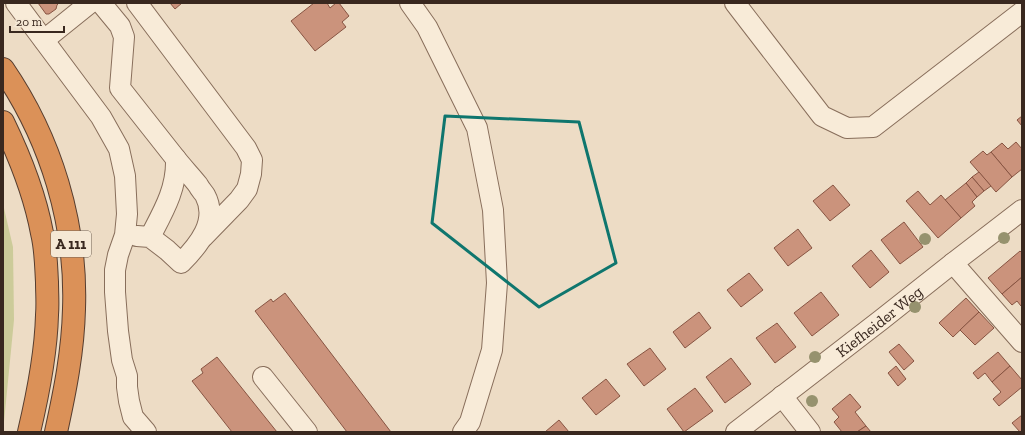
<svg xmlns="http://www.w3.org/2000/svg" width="1025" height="435" viewBox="0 0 1025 435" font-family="'Zilla Slab',serif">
<rect width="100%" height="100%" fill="#eddcc5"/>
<polygon fill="#cccb99" points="3,204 13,247 14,320 3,432"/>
<g fill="#cb937c" stroke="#875442">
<polygon points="38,3 59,3 57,5 56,9 49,14 46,14"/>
<polygon points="170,3 182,3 175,9"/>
<polygon points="314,3 327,3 330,8 336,3 339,3 349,16 342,22 346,27 315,51 291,21"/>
<polygon points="1022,116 1022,126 1017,120"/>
<polygon points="1016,142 1022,149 1022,169 1012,177 991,152 1002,143 1008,149"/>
<polygon points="983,151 987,155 991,152 1012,177 996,192 970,162"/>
<polygon points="979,172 991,186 984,191 972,177"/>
<polygon points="972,177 984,191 977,197 966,183"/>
<polygon points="966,183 977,197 972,202 975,206 961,218 945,200"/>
<polygon points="833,185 850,205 830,221 813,201"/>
<polygon points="918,191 930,205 941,195 961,218 938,238 906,201"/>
<polygon points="904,222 923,247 900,264 881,240"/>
<polygon points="798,229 812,248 788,266 774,248"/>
<polygon points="871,250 889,272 870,288 852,266"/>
<polygon points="1020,251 1022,253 1022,277 1002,294 988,278"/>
<polygon points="749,273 763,290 741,307 727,290"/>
<polygon points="1022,277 1022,306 1021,306 1017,301 1012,305 1002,294"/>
<polygon points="821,292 839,315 812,336 794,313"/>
<polygon points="285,293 391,432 347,432 255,311 271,299 273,302"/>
<polygon points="966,298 979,312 953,337 939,323"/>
<polygon points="699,312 711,328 685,348 673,332"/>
<polygon points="979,312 994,328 975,345 960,330"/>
<polygon points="777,323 796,347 775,363 756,338"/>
<polygon points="899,344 914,361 904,370 889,352"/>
<polygon points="650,348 666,369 644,386 627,364"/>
<polygon points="998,352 1010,366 992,382 985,373 978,379 973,373"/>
<polygon points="217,357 277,432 232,432 192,381 203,373 201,369"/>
<polygon points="731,358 751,384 725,403 706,377"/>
<polygon points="896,366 906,379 898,386 888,373"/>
<polygon points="1010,366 1022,380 1022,387 999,406 993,399 1001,392 992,382"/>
<polygon points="606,379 620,396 596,415 582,398"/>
<polygon points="695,388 713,411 684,432 667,409"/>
<polygon points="850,394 861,407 855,412 866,426 857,432 842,432 834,422 839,417 832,409"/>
<polygon points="1022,415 1022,430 1020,432 1012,423"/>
<polygon points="559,420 569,432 545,432"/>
<polygon points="866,426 871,432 857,432"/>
</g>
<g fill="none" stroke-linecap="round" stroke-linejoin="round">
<defs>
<g id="minor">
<polyline points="16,3 101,117 119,149 125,176 127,214 125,235 118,255 115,270 115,292 118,331 122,360 127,376 127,387 129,401 133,417 146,432"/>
<path d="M101 3 120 26 124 37 120 88 176 159C177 189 163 212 150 237"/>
<polyline points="137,3 246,148 252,160 251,174 247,189 239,200 203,237"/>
<polyline points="410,3 427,27 477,128 493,210 497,283 492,350 470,422 463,432"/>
<polyline points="735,3 822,116 847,128 873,127 1022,12"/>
<polyline points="44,40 90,3"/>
<path d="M137 236 150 237 167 250 181 263C198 246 219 221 205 195 203 192 200 189 198 185 191 176 183 168 176 159"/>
<polyline points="953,263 1022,342"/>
<polyline points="263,377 307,432"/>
<polyline points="782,396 810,432"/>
<path id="s1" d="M736 432 881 320 953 263 1022 210"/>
</g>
<g id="highway">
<path d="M3 69C51 139 77 224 74 309 73 351 65 391 56 432"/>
<path d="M3 122C20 157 35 195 42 233 46 249 46 265 47 282 47 293 48 304 47 315 46 355 38 394 29 432"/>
</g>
</defs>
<use href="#minor" stroke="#886e5b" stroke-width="22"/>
<use href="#highway" stroke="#563d2f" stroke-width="24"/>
<use href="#minor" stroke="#f8ebd8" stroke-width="20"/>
<use href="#highway" stroke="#db9158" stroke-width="22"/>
</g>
<g fill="#96926e">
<circle cx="1004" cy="238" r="6"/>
<circle cx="925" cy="239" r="6"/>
<circle cx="915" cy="307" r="6"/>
<circle cx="815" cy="357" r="6"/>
<circle cx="812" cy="401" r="6"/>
</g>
<path fill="none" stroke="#0f766e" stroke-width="3" stroke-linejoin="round" d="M445 116 579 122 616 263 539 307 432 223Z"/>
<g text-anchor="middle" stroke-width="3.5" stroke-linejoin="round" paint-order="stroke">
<rect fill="#f5e8d5" stroke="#716256" stroke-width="1" x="51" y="231" width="40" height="26" rx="3"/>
<g font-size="15" font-weight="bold" fill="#39281f">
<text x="71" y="249">A 111</text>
</g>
<g font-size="16" fill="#39281f" stroke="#f5e8d5">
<text dy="6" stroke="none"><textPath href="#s1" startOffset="181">Kiefheider Weg</textPath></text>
</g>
</g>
<rect width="1025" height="435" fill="none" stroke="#39281f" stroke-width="8"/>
<path d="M10 26v6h54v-6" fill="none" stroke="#39281f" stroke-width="2"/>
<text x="16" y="26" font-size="12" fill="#39281f" stroke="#f5e8d5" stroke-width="3" paint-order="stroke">20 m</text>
</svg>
